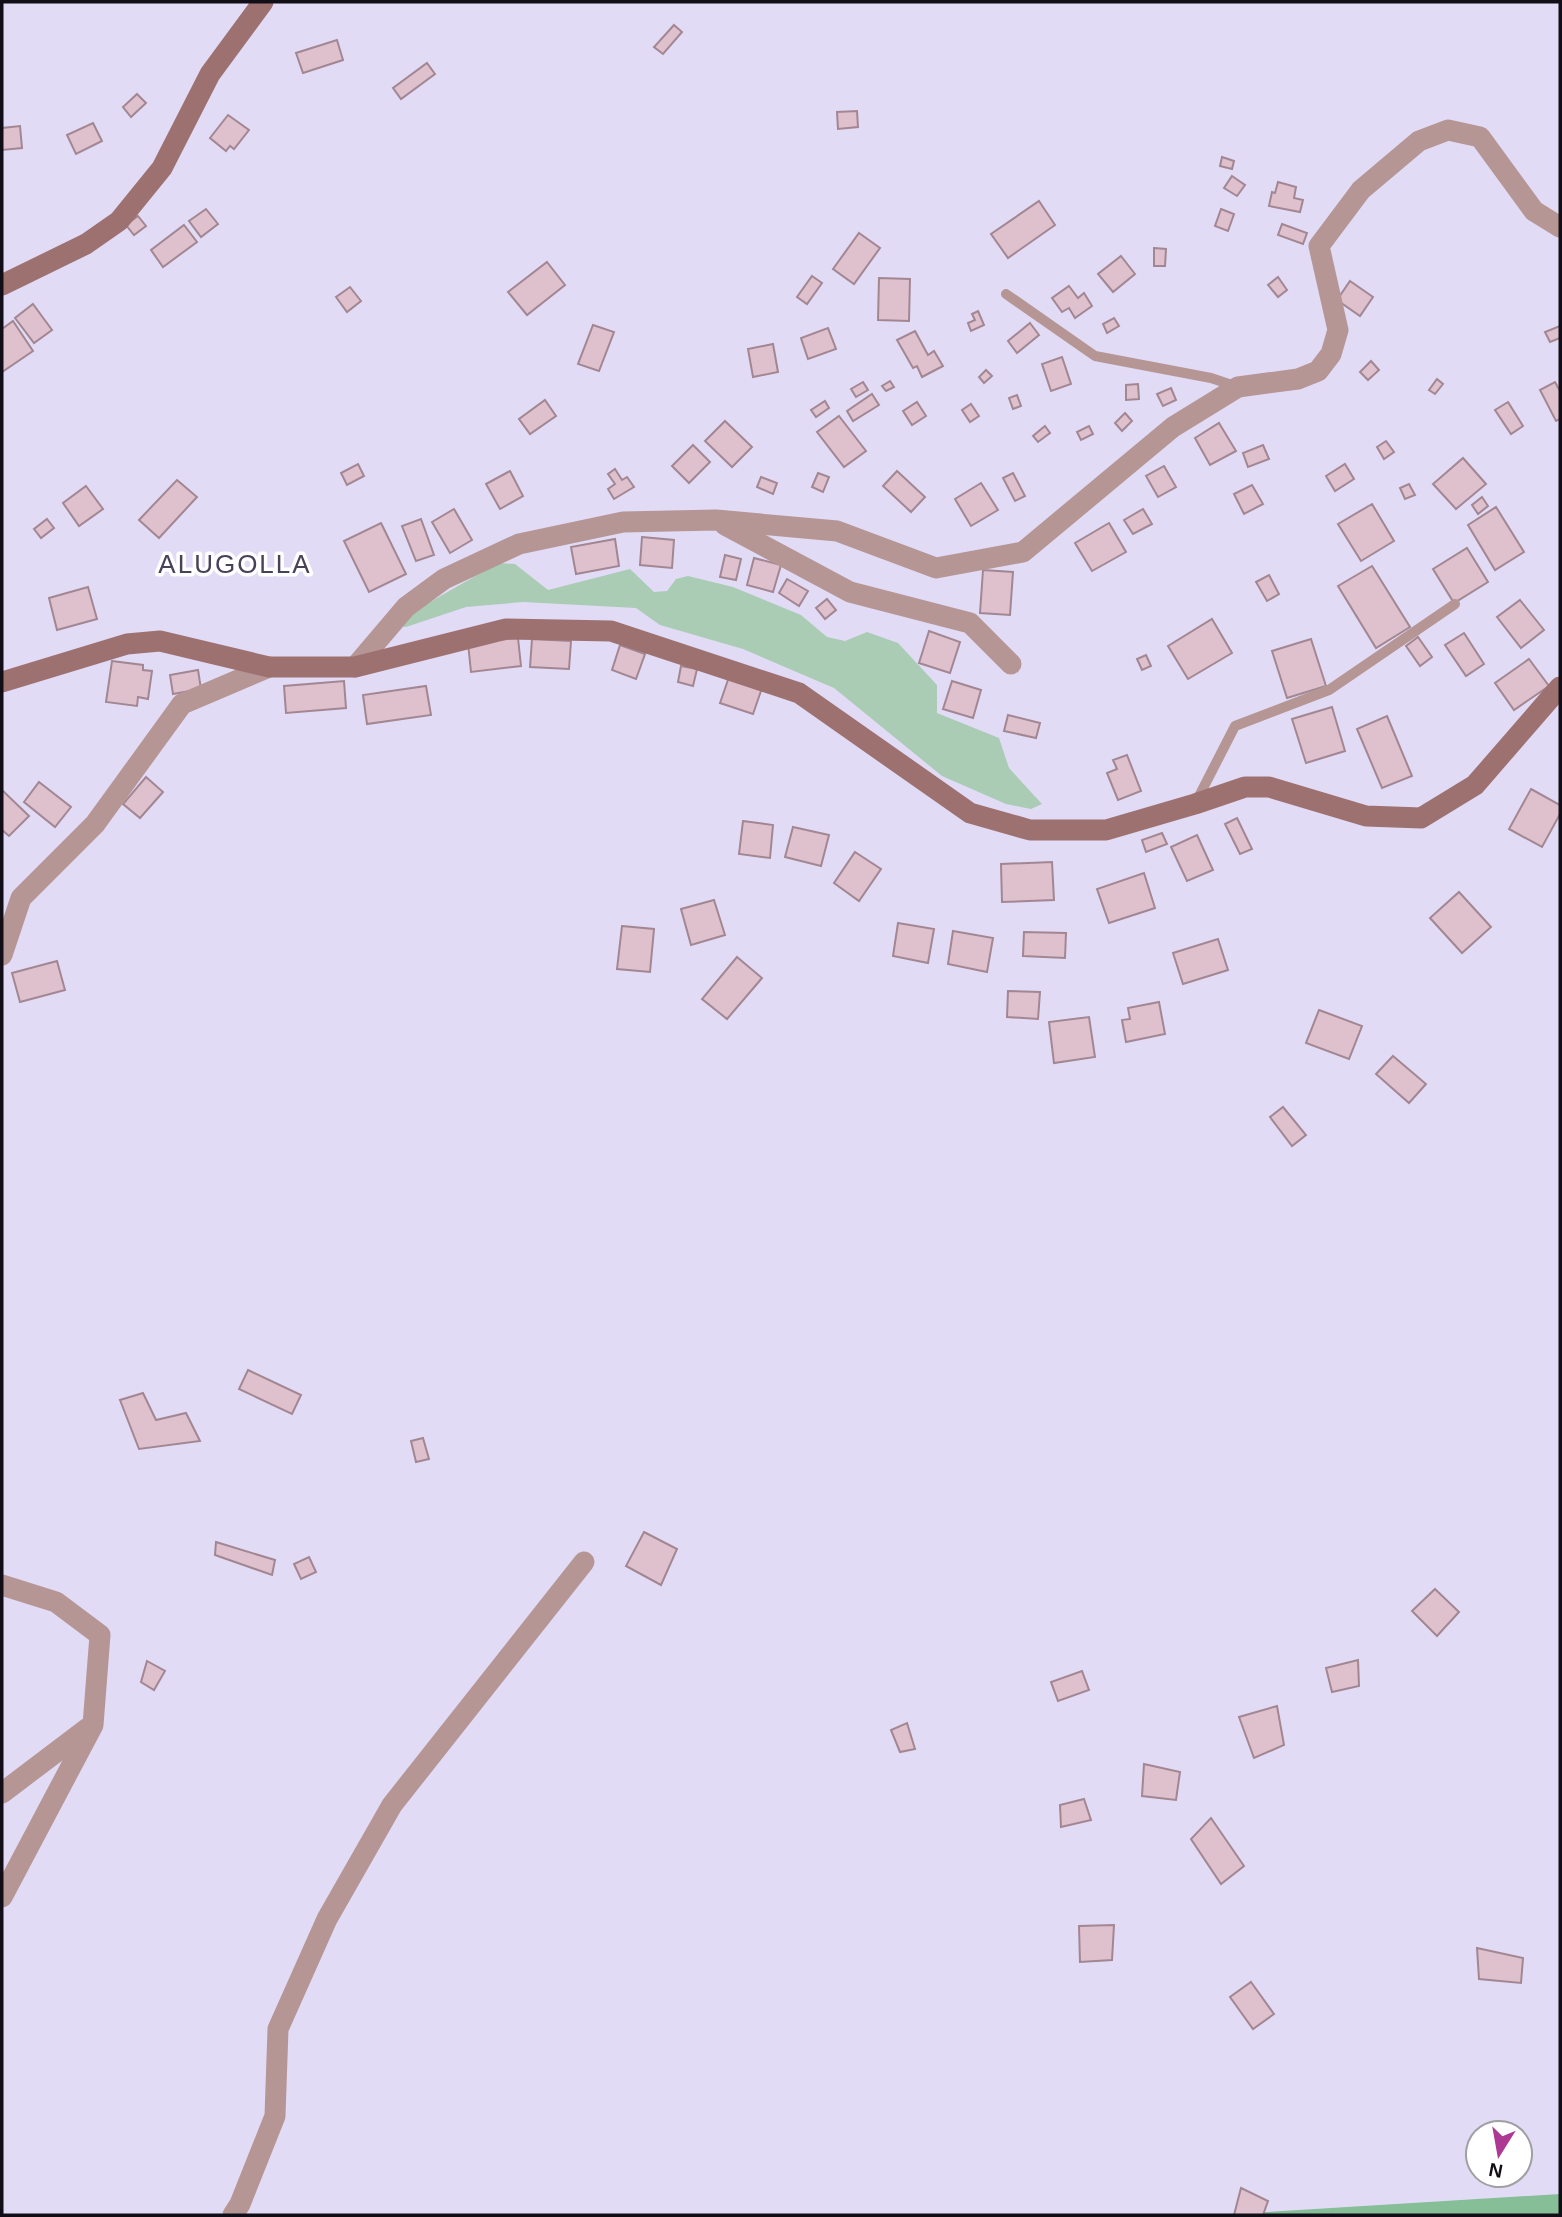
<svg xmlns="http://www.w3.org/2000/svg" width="1562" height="2217" viewBox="0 0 1562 2217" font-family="Arial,sans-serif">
<rect width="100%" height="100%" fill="#e2dbf6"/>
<polygon fill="#aaccb4" points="498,563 515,564 548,590 630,569 654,592 667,591 676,579 688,576 733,587 801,615 827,637 845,641 867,632 898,643 937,685 937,713 999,738 1009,768 1042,804 1031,809 1006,804 942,776 834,688 743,649 660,625 636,608 523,602 466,607 406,627 390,625"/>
<polygon fill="#85be97" points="1560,2194 1560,2215 1219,2215"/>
<g fill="#dfc1ce" stroke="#a28793" stroke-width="2">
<polygon points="674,25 682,32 663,54 654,47"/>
<polygon points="337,40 343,60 303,73 296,53"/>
<polygon points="427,63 435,74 401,99 393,88"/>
<polygon points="137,94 146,103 131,117 123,107"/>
<polygon points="857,111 858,127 838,129 837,112"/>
<polygon points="228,115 249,130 234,149 230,146 226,151 210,138"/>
<polygon points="93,123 102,141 76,154 67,135"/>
<polygon points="20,126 22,148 2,150 2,128"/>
<polygon points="1222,157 1234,161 1232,169 1220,166"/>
<polygon points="1232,176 1245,185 1237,196 1224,188"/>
<polygon points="1278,182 1296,187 1294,198 1303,200 1300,212 1269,206 1272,192 1275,193"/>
<polygon points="1039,201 1055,225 1008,258 991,234"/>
<polygon points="206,209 218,224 201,237 189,221"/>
<polygon points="1221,209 1234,214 1228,231 1215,226"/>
<polygon points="138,216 146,226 134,235 126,225"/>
<polygon points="1282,224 1307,233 1303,244 1278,235"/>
<polygon points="184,225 197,242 163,267 151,250"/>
<polygon points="859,233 880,248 854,284 833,269"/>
<polygon points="1154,248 1166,249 1165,266 1154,266"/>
<polygon points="1121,256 1135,274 1113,292 1098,274"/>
<polygon points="547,262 565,285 527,315 508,292"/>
<polygon points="812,276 822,283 807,304 797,297"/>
<polygon points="1278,277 1287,290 1278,297 1268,285"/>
<polygon points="879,278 910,279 909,321 878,320"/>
<polygon points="1350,281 1373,297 1360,316 1337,300"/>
<polygon points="1069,286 1078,298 1084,293 1092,306 1075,318 1069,308 1062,312 1052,298"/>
<polygon points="350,287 361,301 347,312 336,297"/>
<polygon points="33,304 52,330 34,343 15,318"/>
<polygon points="978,311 984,325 971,331 968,323 975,320 972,314"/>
<polygon points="1114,318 1119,326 1107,333 1103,324"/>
<polygon points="13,321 33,351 2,372 2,329"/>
<polygon points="1030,323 1039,335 1017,353 1008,341"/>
<polygon points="593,325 614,332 599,371 578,364"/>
<polygon points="1560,326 1560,338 1550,342 1545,332"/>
<polygon points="828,328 836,349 808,359 801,338"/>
<polygon points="915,331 928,355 934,351 943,366 922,377 917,366 913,368 897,340"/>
<polygon points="773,344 778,372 753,377 748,349"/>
<polygon points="1062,357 1071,384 1051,391 1042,364"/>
<polygon points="1371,361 1379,370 1368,380 1360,372"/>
<polygon points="986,370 992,376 984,383 979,377"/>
<polygon points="1437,379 1443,384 1435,394 1429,390"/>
<polygon points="890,381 894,387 886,391 882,386"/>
<polygon points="863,382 868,390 856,397 851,389"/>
<polygon points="1555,382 1560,391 1560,419 1556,421 1540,390"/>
<polygon points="1138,384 1139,399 1126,400 1126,385"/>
<polygon points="1171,388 1176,400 1163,406 1157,394"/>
<polygon points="872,394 879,405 853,421 847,411"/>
<polygon points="1017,395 1021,406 1013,409 1009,398"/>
<polygon points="545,400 556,416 530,434 519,419"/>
<polygon points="825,401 829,408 816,417 811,410"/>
<polygon points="917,402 926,416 912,425 903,411"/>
<polygon points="1508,402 1523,426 1511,434 1495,410"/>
<polygon points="971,404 979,416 970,422 962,410"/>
<polygon points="1125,413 1132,421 1122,431 1115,423"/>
<polygon points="839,416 866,451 844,467 817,432"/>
<polygon points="725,421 752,447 732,467 705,441"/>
<polygon points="1219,423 1236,451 1210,465 1195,438"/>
<polygon points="1045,426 1050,433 1038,442 1033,436"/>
<polygon points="1089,426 1093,434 1081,440 1077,432"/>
<polygon points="1386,441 1394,452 1384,459 1377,447"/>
<polygon points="693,445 710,462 689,483 672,466"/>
<polygon points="1263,445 1269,459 1248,467 1243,453"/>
<polygon points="1463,458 1486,484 1456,509 1433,484"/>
<polygon points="358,464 364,476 347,485 341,473"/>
<polygon points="1345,464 1354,479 1335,491 1326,476"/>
<polygon points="1164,466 1176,487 1158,497 1146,476"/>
<polygon points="615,469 622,480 627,477 634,487 614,499 608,489 615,484 608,474"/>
<polygon points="510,471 523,496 500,509 486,484"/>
<polygon points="897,471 925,497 911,512 883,486"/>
<polygon points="818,473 829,477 823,492 812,487"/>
<polygon points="1013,473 1025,496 1015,501 1003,478"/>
<polygon points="761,477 777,483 773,494 757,487"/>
<polygon points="177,480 197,497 159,538 139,520"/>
<polygon points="981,483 998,510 971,526 955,499"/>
<polygon points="1409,484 1415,495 1405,499 1400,488"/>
<polygon points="1252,485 1263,504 1244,514 1234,494"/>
<polygon points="86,486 103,509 79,526 63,503"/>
<polygon points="1482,497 1488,506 1478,514 1472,505"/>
<polygon points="1372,504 1394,541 1361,561 1338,524"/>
<polygon points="1496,507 1524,552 1495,570 1468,525"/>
<polygon points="454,509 472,540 450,553 432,522"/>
<polygon points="1143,509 1152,524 1133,534 1124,520"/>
<polygon points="47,519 54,528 41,538 34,529"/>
<polygon points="421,519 434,555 416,561 402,526"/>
<polygon points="381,523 406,574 369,592 344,541"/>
<polygon points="1109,523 1126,552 1092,571 1075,543"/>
<polygon points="642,537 674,540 672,568 640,565"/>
<polygon points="615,539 619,566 576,574 571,547"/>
<polygon points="1467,548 1488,582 1454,603 1433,569"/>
<polygon points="725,555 741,559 736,580 720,577"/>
<polygon points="754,558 781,565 773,592 747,585"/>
<polygon points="1372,566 1410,627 1376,648 1338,586"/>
<polygon points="983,570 1013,572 1010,615 980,613"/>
<polygon points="1269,575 1279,594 1267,601 1256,582"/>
<polygon points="787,579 808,591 799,606 779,593"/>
<polygon points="88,587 97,619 57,630 49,598"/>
<polygon points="827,599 836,610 825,619 816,608"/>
<polygon points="1520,600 1544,630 1521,648 1497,617"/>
<polygon points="1212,619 1232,653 1188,679 1168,646"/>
<polygon points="929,631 960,642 950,673 919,663"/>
<polygon points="1464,633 1484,664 1466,676 1445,645"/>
<polygon points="1418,637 1432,657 1420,666 1406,646"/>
<polygon points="518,638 521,666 471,672 468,643"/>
<polygon points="532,639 571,641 569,669 530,667"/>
<polygon points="1311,639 1326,686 1287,698 1272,651"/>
<polygon points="620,645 645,654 636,679 612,670"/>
<polygon points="1146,655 1151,666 1142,670 1137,659"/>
<polygon points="1529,659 1549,686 1514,710 1495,683"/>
<polygon points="112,661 143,665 143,670 152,671 148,699 138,697 137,706 106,702"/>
<polygon points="681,666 697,669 693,686 678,682"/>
<polygon points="198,670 201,689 173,694 170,675"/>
<polygon points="729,677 762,688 753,714 720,703"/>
<polygon points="344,681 346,708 286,713 284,686"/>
<polygon points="952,681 981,690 973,718 943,709"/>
<polygon points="426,686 431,715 367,724 363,695"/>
<polygon points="1332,707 1345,751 1306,763 1292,719"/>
<polygon points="1008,715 1040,723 1036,738 1004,731"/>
<polygon points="1387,716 1412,776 1382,788 1357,729"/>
<polygon points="1127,755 1141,791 1118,800 1107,773 1117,769 1113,760"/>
<polygon points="146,777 163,792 140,818 123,804"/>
<polygon points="39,782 71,807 55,827 24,802"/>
<polygon points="1531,789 1560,805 1560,814 1542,847 1509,829"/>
<polygon points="2,790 29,816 9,836 2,830"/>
<polygon points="1237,818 1252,849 1240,854 1225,824"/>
<polygon points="743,821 773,825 770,858 739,854"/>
<polygon points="793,827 829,835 821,866 785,857"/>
<polygon points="1162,833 1167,844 1146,852 1142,840"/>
<polygon points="1197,835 1213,870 1187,881 1171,847"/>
<polygon points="855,852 881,869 859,901 834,883"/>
<polygon points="1052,862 1054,900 1002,902 1001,864"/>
<polygon points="1144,873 1155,908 1109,923 1097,889"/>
<polygon points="1459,892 1491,927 1462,953 1430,918"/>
<polygon points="714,900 725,935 691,945 681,909"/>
<polygon points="898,923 934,929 928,963 893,956"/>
<polygon points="622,926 654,929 650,972 617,969"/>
<polygon points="953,931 993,938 987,972 948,964"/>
<polygon points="1024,932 1066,933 1065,958 1023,956"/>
<polygon points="1218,939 1228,970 1183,984 1173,953"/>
<polygon points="737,957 762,978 727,1019 702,999"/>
<polygon points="57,961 65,990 20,1002 12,973"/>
<polygon points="1008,991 1040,992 1038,1019 1007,1017"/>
<polygon points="1159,1002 1165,1034 1126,1042 1122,1020 1130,1019 1128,1008"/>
<polygon points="1319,1010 1362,1026 1349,1059 1306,1043"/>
<polygon points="1089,1017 1095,1057 1054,1063 1049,1022"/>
<polygon points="1393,1056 1426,1084 1409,1103 1376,1074"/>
<polygon points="1283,1107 1306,1135 1292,1146 1270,1117"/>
<polygon points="248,1370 301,1395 292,1414 239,1389"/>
<polygon points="143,1393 156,1420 186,1413 200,1441 139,1449 120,1400"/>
<polygon points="423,1438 429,1459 416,1462 411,1441"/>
<polygon points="644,1532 677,1549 661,1585 626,1566"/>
<polygon points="216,1542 275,1560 272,1575 215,1555"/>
<polygon points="309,1557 316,1572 301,1579 294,1564"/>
<polygon points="1435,1589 1459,1612 1437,1636 1412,1611"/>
<polygon points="1358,1660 1359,1686 1332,1692 1326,1668"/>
<polygon points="147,1661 165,1671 154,1690 141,1682"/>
<polygon points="1082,1671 1089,1690 1058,1701 1051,1682"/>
<polygon points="1277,1706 1284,1745 1254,1758 1239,1717"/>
<polygon points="907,1723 915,1749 900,1752 891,1730"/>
<polygon points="1144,1764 1180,1772 1176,1800 1142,1796"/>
<polygon points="1084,1799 1091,1820 1061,1827 1060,1805"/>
<polygon points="1211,1818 1244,1866 1221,1884 1191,1839"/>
<polygon points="1114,1925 1112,1960 1080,1962 1079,1926"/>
<polygon points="1477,1948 1523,1958 1521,1983 1479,1979"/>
<polygon points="1251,1982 1274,2014 1253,2029 1230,1997"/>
<polygon points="1241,2188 1268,2201 1263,2215 1234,2215"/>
</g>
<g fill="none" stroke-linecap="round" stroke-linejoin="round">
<g stroke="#b59695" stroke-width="10">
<polyline points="1006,294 1095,356 1211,378 1238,387"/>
<polyline points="1196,802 1235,726 1329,690 1455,604"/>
</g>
<g stroke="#b59695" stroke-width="21">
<polyline points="725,525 850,592 970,623 1011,664"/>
<polyline points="355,667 406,607 444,579 519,544 623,522 716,520 837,531 936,568 1023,552 1173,427 1238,387 1298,379 1318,371 1331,354 1338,330 1319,246 1361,190 1419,141 1448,130 1480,137 1534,211 1560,227"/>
<polyline points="2,955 21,898 95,824 182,704 269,667"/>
<polyline points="2,1585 56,1602 100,1635 93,1725 2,1897"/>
<polyline points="2,1793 88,1728"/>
<polyline points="233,2215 240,2204 275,2116 278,2029 327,1919 392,1805 584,1562"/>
</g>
<g stroke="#9e7171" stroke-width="21">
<polyline points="2,285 86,244 119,221 162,168 210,74 263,2"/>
<polyline points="2,682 127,644 160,641 269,667 355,667 506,629 611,631 799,693 970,813 1030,830 1106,830 1195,804 1245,787 1269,787 1366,816 1421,818 1475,785 1560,687"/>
</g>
</g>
<g text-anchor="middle" stroke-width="7" stroke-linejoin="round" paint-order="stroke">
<g font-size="26" letter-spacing="2" fill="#484258" stroke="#fff">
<text x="235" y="573">ALUGOLLA</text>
</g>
</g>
<rect width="1562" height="2217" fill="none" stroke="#110e17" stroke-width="7"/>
<g transform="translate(1499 2154) rotate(191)"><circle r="33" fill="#ffffff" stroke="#a09fa2" stroke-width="2"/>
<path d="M0-5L12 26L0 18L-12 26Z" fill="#ad3992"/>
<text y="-10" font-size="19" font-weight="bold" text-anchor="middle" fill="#110e17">N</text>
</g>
</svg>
